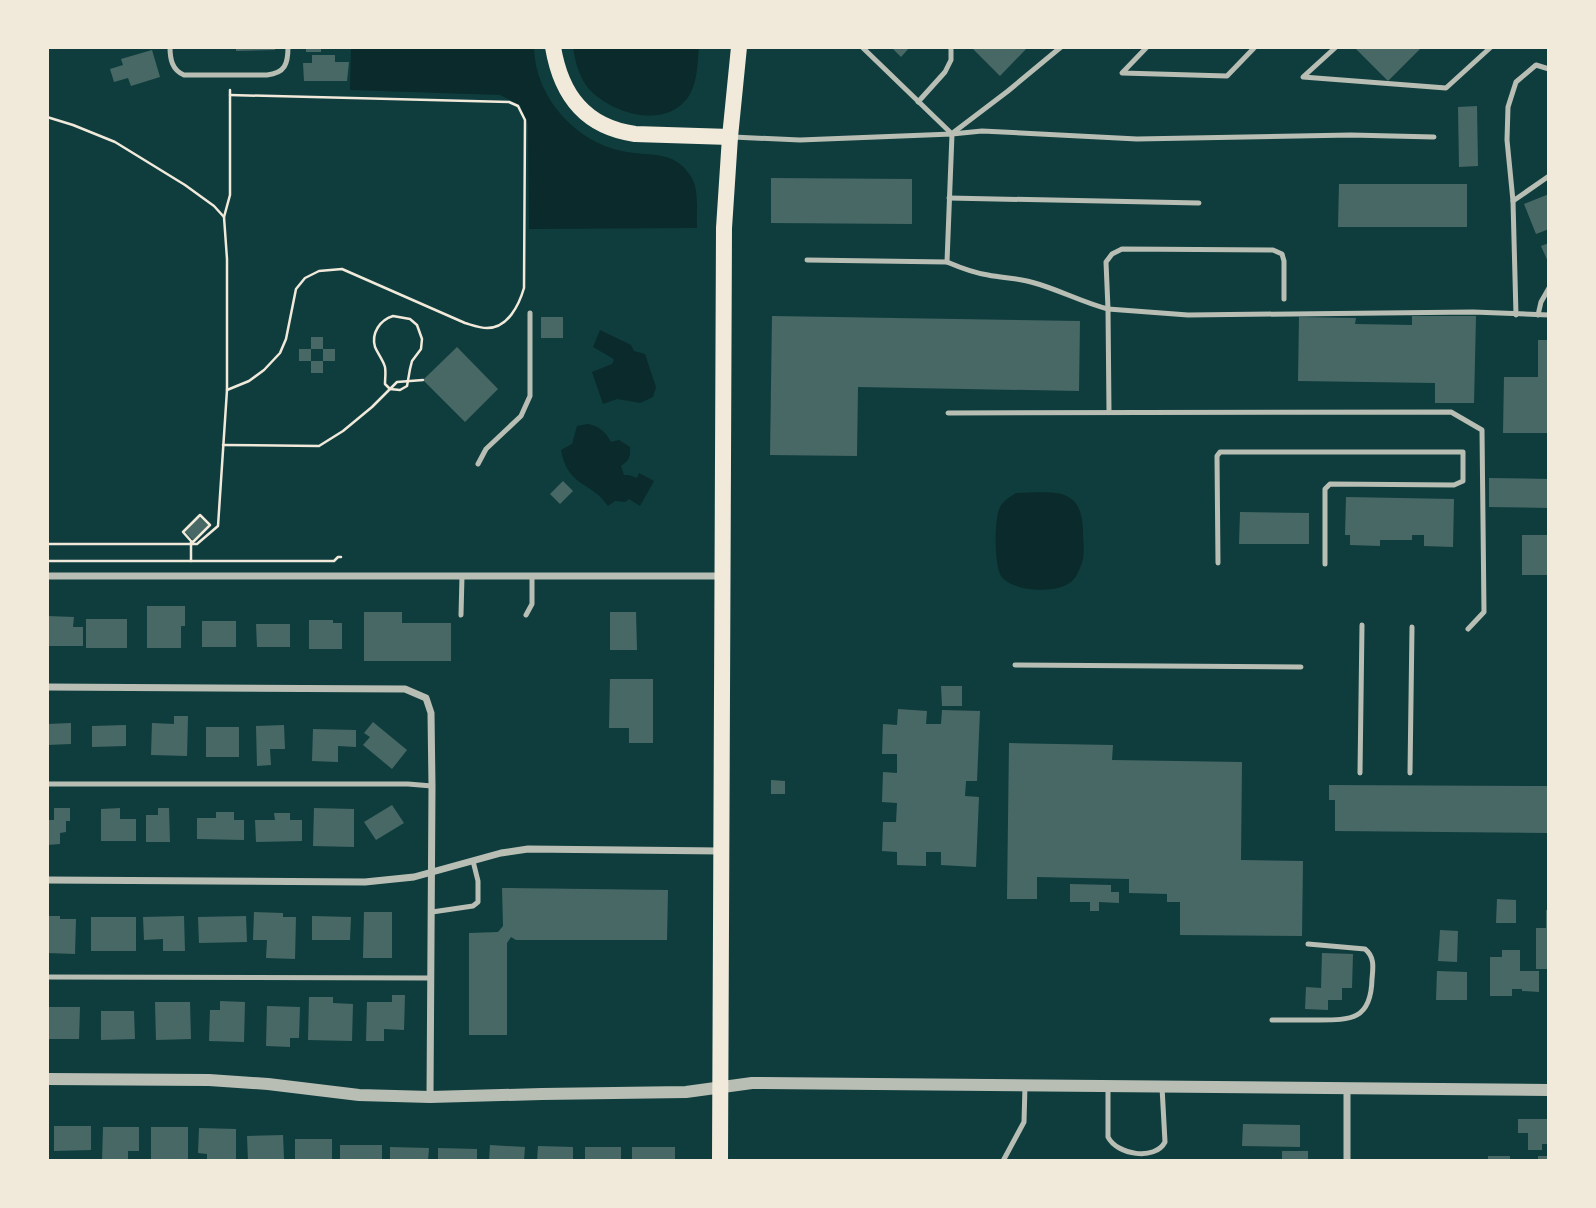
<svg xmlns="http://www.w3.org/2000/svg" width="1596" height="1208" viewBox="0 0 1596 1208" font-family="'Roboto Condensed',sans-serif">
<rect width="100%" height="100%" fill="#0f3d3e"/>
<g fill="#0a2a2b">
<path d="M351 47H534C535 96 574 141 622 151 648 157 673 149 690 175 700 189 696 212 697 228L529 229 528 125 520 105 500 95 350 90Z"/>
<path d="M573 47H699C697 65 698 85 686 100 662 129 610 113 588 88 579 76 575 62 573 47Z"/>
<polygon points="600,330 631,345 634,351 645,354 656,387 653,397 640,403 617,399 603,404 592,372 612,364 614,360 612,358 593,347"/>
<path d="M588 424C599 426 606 432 611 442L619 440 630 447C631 456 629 461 621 466L624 475H629L637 478 639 473 654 481 640 506 629 499 625 502 615 501 608 506C591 481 568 488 561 450L572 444 577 426Z"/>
<path d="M1016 493C1051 493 1082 484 1083 531 1083 541 1085 553 1082 563 1079 570 1077 577 1071 582 1057 594 1012 592 1001 576 994 565 994 518 1000 507 1004 500 1010 497 1016 493Z"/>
</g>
<g fill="#486865">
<polygon points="236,47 275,47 275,50 236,51"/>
<rect x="306" y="47" width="15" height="5"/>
<polygon points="891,47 910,47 901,57"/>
<polygon points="975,47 1028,47 1000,76 973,49"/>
<polygon points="1354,47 1422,47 1388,81"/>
<polygon points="152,50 160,77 131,86 128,78 114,82 110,69 123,65 121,59"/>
<polygon points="312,55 335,55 335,62 349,62 347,81 304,81 303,63 312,63"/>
<polygon points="1477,106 1478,166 1459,167 1458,107"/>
<polygon points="771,178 912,179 912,224 771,223"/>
<polygon points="1339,184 1467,184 1467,227 1338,227"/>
<polygon points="1549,194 1549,229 1536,234 1524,204"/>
<polygon points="1549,243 1549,264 1541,246"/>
<polygon points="772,316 1080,321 1079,391 858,387 857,456 770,455"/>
<polygon points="1412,316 1476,316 1474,403 1435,403 1435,383 1298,381 1299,317 1356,318 1355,324 1412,325"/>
<rect x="541" y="317" width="22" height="21"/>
<rect x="311" y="337" width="12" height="12"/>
<polygon points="1538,340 1549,340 1549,433 1503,433 1504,377 1538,377"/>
<polygon points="457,347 498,389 465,422 423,380"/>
<rect x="299" y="349" width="12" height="12"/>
<rect x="323" y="349" width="12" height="12"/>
<rect x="311" y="361" width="12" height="12"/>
<polygon points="1489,478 1549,479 1549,508 1489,507"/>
<polygon points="563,481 573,491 560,504 550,494"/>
<polygon points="1346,497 1454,499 1453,547 1424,546 1424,535 1412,535 1412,540 1380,540 1380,546 1350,545 1350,535 1345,535"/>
<polygon points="1240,512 1309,513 1309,544 1239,544"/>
<polygon points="199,517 208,525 193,540 185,532"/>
<rect x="1522" y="535" width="27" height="40"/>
<polygon points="147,606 185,606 185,626 181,626 181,648 147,648"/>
<polygon points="364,612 402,612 402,623 451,623 451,661 364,661"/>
<polygon points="610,612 636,612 637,650 610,650"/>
<polygon points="47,616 74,617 73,627 83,627 83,646 47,646"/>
<rect x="86" y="619" width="41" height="29"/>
<polygon points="309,620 333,620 333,623 342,623 342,649 309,649"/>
<rect x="202" y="621" width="34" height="26"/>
<polygon points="256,624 290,624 290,647 257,647"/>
<polygon points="610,679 653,679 653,743 629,743 629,728 609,728"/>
<polygon points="941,686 962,686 962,706 942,706"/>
<polygon points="898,709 927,711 926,724 941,724 942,710 980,711 977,781 966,781 965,796 979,797 976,867 941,865 941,852 926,852 926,866 897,865 897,852 882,851 883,822 896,822 897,803 882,802 883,772 897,773 897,754 882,754 883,724 897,725"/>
<polygon points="174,716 188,716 187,756 151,755 152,723 174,724"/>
<polygon points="373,722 407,750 392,769 363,745 370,737 364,733"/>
<polygon points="71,723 71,744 47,745 47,724"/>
<polygon points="126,725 126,746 92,747 92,726"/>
<polygon points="284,725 285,749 270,749 271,765 257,766 256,726"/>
<rect x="206" y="727" width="33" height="30"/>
<polygon points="313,729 356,730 356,747 338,746 338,762 312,761"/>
<polygon points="1009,743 1113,745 1112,760 1242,762 1241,860 1303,861 1302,936 1180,935 1180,902 1167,902 1167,894 1129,893 1129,879 1037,877 1037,899 1007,899"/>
<polygon points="771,780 785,781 785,794 771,794"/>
<polygon points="1329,785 1549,786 1549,833 1335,831 1335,800 1329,800"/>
<polygon points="392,805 404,823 376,840 364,822"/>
<polygon points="54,808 70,808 70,821 66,821 66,832 60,833 60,844 47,845 47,820 54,820"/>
<polygon points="120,808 120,819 136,819 136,841 101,841 101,809"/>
<polygon points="158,808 169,808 170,842 146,842 146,815 158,815"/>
<polygon points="314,808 354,809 354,847 313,846"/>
<polygon points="216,812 234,812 234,820 244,820 244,840 197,839 197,818 216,818"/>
<polygon points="274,813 290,813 290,820 302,820 302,841 256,842 255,820 275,820"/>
<polygon points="1070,884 1111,885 1111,892 1119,892 1119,903 1099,902 1099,911 1090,911 1090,902 1070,902"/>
<polygon points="502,888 668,890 667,940 516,940 511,937 507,943 507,1035 469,1035 469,933 498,932 503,926"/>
<polygon points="1497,899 1516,900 1516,923 1496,923"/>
<polygon points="1546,910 1549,910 1549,969 1536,969 1536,928 1546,928"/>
<polygon points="254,912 283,913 283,917 296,917 295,959 266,958 267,940 253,940"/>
<polygon points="364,912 392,912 392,958 363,958"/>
<polygon points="47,916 60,916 60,919 76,919 75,954 47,953"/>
<polygon points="184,916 185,951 163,951 163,939 144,940 143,917"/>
<polygon points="246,916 247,942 199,943 198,917"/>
<polygon points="312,916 351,917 350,940 312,940"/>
<rect x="91" y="917" width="45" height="34"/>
<polygon points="1440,930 1458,931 1457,962 1438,961"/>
<polygon points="1502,950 1520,950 1520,971 1539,971 1539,992 1522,991 1522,989 1512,989 1512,996 1490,996 1490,957 1502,957"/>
<polygon points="1322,953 1353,954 1352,988 1342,988 1342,1000 1328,1000 1328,1010 1305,1009 1306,987 1321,988"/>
<polygon points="1437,971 1467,972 1467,1000 1436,1000"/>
<polygon points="392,995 405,995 404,1030 384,1029 384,1041 366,1041 367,1002 392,1002"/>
<polygon points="309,997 333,997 333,1003 353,1004 352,1041 308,1040"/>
<polygon points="220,1001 245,1002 244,1042 209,1041 210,1010 220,1010"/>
<polygon points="155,1002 190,1002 191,1039 156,1040"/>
<polygon points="267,1006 300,1007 299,1038 290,1038 290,1047 266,1046"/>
<polygon points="47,1007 80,1007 79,1039 47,1039"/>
<polygon points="101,1011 134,1011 135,1039 101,1040"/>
<polygon points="1518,1119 1549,1119 1549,1144 1542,1144 1542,1150 1528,1150 1528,1133 1518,1133"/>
<polygon points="1243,1124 1300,1125 1300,1147 1242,1146"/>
<polygon points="54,1126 91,1126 91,1150 54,1151"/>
<polygon points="103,1127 139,1127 139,1151 128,1151 128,1161 102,1161"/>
<rect x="151" y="1127" width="37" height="34"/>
<polygon points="199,1128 236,1129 236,1161 207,1161 207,1154 198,1153"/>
<polygon points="283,1135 284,1159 248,1161 247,1136"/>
<rect x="295" y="1139" width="37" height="22"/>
<rect x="340" y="1145" width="42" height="16"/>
<polygon points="490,1145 525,1147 524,1161 489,1161"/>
<polygon points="538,1146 573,1147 573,1161 537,1161"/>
<polygon points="390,1147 429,1148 428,1161 390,1161"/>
<rect x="585" y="1147" width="36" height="14"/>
<rect x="632" y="1147" width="43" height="14"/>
<polygon points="438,1148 477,1149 477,1161 438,1161"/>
<rect x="1282" y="1151" width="26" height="10"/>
<rect x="1488" y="1156" width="22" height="5"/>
<rect x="1538" y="1156" width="11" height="5"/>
</g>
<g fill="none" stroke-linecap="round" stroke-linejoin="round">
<g stroke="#f1e9da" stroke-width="2.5">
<polyline points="47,117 73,125 115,142 185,185 214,206 224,217"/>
<path d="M393 316 410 319 417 325 422 339 421 349 412 361 410 369 407 386 400 390 390 389 385 384C385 378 386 373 385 367 383 360 378 354 375 347 371 333 380 320 393 316Z"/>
<path d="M227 390 249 381 264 370 280 353 286 339 296 289 305 278 319 271 342 269 465 323C472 325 480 328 487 328 508 328 519 305 524 288L525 120 518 106 509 102 230 95"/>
<polyline points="223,445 319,446 343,431 372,407 397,382 423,380"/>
<polyline points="47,544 197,544 218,526 227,390 227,259 224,217 230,195 230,90"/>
<polyline points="47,561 334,561 338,557 341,557"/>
<polyline points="191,561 191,541 183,532 200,515 210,525 193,542 191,541"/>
</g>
<g stroke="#b8beb3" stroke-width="5">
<path d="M170 47C170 59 172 70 184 75H267C285 73 288 64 288 47"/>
<polyline points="862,47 952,134"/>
<polyline points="1147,47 1122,73 1227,76 1255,47"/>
<polyline points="1336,47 1303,77 1446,88 1491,47"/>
<polyline points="918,102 945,72 951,60 951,47"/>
<polyline points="954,132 1008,91 1061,47"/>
<polyline points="952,134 982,131 1137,139 1351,135 1434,137"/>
<polyline points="733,137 800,140 952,134 947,262 807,260"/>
<polyline points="949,198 1199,203"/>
<polyline points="1513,201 1549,176"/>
<path d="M947 262C961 268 974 273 988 275 1003 278 1017 278 1031 282 1058 289 1081 302 1108 309L1106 262 1112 254 1122 249 1273 250 1282 254 1284 261V299"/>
<polyline points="1516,315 1513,201 1507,140 1508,107 1516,82 1536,65 1549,69"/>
<polyline points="1538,315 1541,302 1549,288"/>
<polyline points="1109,412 1108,309 1188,315 1473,312 1549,315"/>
<polyline points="948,413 1451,412 1482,430 1484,612 1468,629"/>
<polyline points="478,464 486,449 521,416 530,396 530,313"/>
<polyline points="1218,563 1217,456 1220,452 1463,452 1463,481 1454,485 1330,484 1325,489 1325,564"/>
<polyline points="461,615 462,576"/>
<polyline points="526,615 532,604 532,576"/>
<polyline points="1015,665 1301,667"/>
<polyline points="1360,773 1362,625"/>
<polyline points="1410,773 1412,627"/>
<polyline points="47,784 408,784 432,786"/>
<polyline points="432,912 473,906 478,902 478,881 473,861"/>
<polyline points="47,977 431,978"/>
<path d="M1272 1020C1287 1020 1301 1020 1316 1020 1350 1020 1371 1021 1372 979 1373 968 1375 957 1365 949L1308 944"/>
<path d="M1108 1087V1137C1117 1155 1155 1161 1165 1142L1162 1087"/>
<polyline points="1003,1161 1024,1122 1025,1086"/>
</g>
<g stroke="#b8beb3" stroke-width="7">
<polyline points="47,576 722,576"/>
<polyline points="47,687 405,689 426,698 431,713 432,786 430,1097"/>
<polyline points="47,880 365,882 414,877 501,853 528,849 721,851"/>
<polyline points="1347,1089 1347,1161"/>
</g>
<polyline stroke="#b8beb3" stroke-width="12" points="47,1079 209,1080 268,1084 359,1095 430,1097 542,1094 686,1092 752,1083 1549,1090"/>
<g stroke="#f1e9da" stroke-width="16">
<path d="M553 47C561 95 585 127 635 134L730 137"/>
<polyline points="720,1161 724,228 730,137 739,47"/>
</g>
</g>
<rect width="1596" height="1208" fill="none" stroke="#f1e9da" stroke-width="98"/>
</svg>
